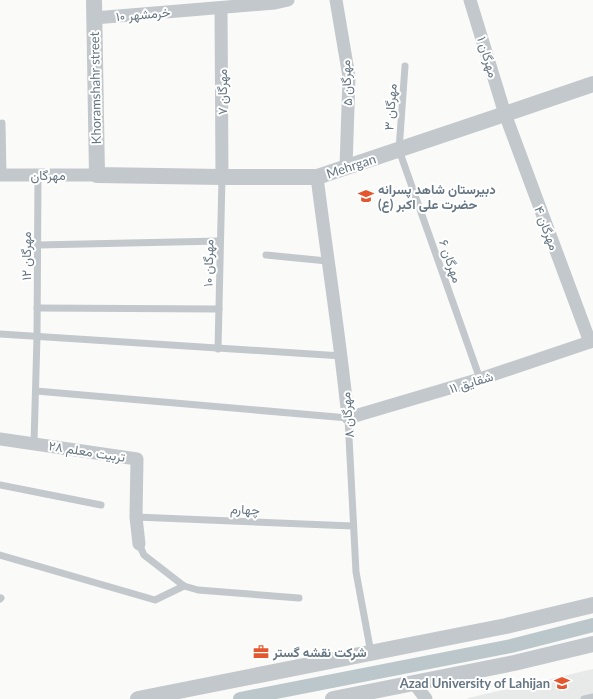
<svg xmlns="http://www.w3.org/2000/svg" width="593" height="699" viewBox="0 0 593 699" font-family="Lato,Vazirmatn,sans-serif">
<rect width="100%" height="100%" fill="#fafaf8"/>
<polygon fill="#e8e9e9" points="593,669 593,699 467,699 468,698"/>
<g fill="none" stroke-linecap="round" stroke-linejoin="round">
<polyline stroke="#bbc7cb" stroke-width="14" points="240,699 511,646 593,625"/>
<g stroke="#c3c8cc" stroke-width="7">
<polyline points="405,66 399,150 480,379"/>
<polyline points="2,123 3,175"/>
<polyline points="38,245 220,241"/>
<polyline points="266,255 327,261"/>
<polyline points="37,308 219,309"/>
<polyline points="0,334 342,356"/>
<polyline points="218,349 222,177"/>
<polyline points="36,391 348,418 356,572 371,653"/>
<polyline points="34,443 37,337 38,175"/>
<polyline points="0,485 101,505"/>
<polyline points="136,517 353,526"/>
<polyline points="139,544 144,555 184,586 198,590 299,598"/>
<polyline points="0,555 155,600 184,586"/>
<polyline points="0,599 1,598"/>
<polyline points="584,699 593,697"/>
</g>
<g stroke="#c3c8cc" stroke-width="13">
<polyline points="336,0 349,77 346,167"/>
<polyline points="470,0 505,114 590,342"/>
<polyline points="221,8 222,177"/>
<polyline points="94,18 275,3 288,0"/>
<polyline points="0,175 97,175"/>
<path d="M317 177C327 257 340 338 348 418L480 379 593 341"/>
<polyline points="0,439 137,459 136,517 139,544"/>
<polyline points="414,683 426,699"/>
</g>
<g stroke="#c3c8cc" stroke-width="16">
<polyline points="94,0 97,175 222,177 317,177 505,114 593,84"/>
<polyline points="138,699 506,626 593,605"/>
<polyline points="333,699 514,663 593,644"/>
</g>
</g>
<defs>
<symbol id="school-bare" viewBox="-9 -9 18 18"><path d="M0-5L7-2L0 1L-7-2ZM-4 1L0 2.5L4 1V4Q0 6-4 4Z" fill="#e4572e" stroke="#fff" stroke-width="2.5" paint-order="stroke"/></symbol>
<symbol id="office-bare" viewBox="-9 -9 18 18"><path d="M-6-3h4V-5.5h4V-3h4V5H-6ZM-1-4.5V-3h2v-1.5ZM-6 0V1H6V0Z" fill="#e4572e" stroke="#fff" stroke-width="2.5" paint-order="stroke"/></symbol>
<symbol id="university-bare" viewBox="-9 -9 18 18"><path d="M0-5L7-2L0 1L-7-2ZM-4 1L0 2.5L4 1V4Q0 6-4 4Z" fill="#e4572e" stroke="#fff" stroke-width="2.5" paint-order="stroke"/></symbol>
</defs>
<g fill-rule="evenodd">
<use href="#school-bare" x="355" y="185" width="22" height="22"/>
<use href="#office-bare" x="250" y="641" width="22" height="22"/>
<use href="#university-bare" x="551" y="672" width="22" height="22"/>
</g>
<g text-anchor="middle" stroke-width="4" stroke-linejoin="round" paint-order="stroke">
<g font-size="13" fill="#657683" stroke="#fff">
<text transform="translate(143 14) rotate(-5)" y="5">خرمشهر ۱۰</text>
<text transform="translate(488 57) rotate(73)" y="5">مهرگان ۱</text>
<text transform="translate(346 83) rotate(-93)" y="5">مهرگان ۵</text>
<text transform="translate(95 88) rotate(-91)" y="5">Khoramshahr street</text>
<text transform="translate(222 92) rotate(-90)" y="5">مهرگان ۷</text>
<text transform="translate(390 107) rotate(-86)" y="5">مهرگان ۳</text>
<text transform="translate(351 166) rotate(-18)" y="5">Mehrgan</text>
<text x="48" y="180">مهرگان</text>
<text transform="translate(547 228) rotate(69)" y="5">مهرگان ۴</text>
<text transform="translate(26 256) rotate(-90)" y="5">مهرگان ۱۲</text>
<text transform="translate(451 261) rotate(71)" y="5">مهرگان ۶</text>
<text transform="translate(208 263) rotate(-89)" y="5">مهرگان ۱۰</text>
<text transform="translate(471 382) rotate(-17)" y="5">شقایق ۱۱</text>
<text transform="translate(347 415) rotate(-95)" y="5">مهرگان ۸</text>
<text transform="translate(87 451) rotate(9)" y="5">تربیت معلم ۲۸</text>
<text transform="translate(245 509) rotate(3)" y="5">چهارم</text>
</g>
<g font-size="13" font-weight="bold" fill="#657683" stroke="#fff" text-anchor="start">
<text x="378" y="194">دبیرستان شاهد پسرانه<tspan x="378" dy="15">حضرت علی اکبر (ع)</tspan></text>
<text x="273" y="657">شرکت نقشه گستر</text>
<text x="550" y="688" text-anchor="end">Azad University of Lahijan</text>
</g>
</g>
</svg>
